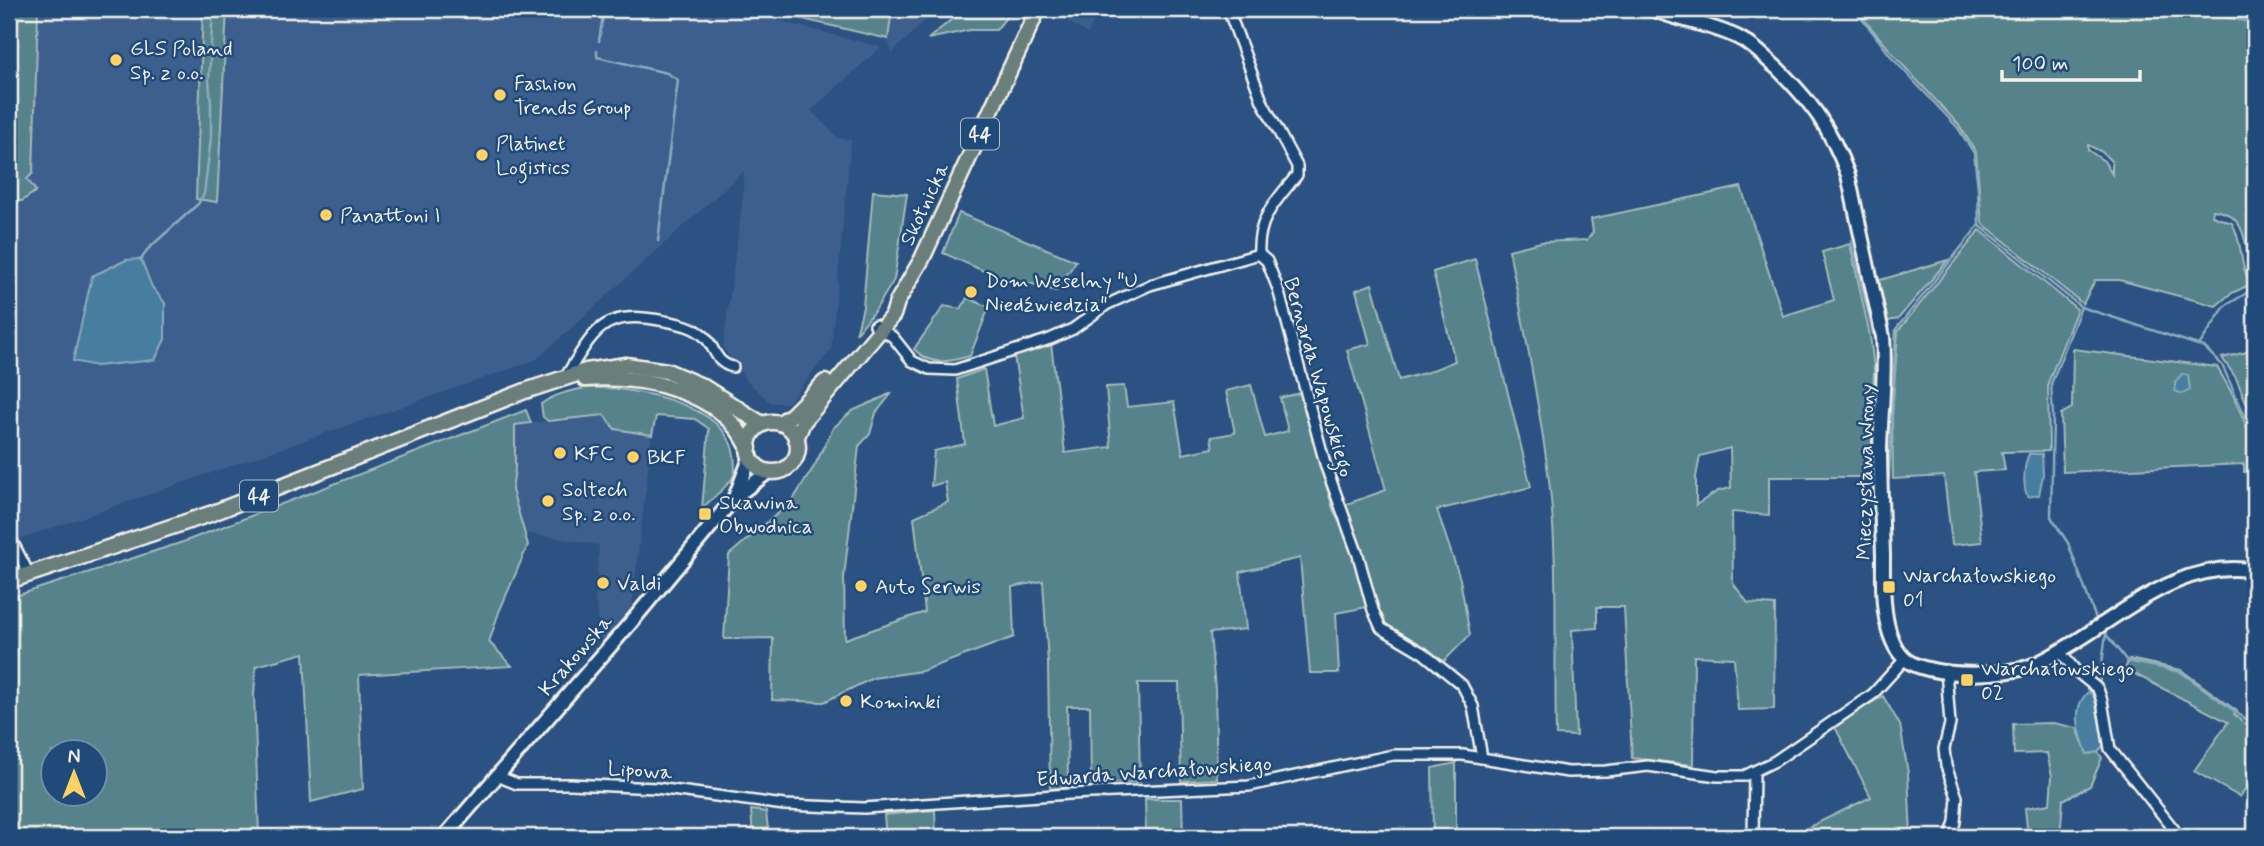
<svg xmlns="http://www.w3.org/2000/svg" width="2264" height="846" viewBox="0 0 2264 846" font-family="Mynerve,sans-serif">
<rect width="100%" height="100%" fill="#2b5282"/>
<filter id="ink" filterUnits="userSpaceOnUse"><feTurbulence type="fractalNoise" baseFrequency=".0143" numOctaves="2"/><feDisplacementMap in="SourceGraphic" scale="14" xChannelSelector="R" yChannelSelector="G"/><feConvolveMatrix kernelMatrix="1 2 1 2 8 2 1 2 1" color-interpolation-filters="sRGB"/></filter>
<g filter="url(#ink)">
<g fill="#3e5e8d">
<polygon points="9,9 733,9 881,47 811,111 838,138 851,140 831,350 788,403 771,403 746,380 723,347 743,196 744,171 536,360 9,543"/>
<polygon points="892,9 937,9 892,53 888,39"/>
<polygon points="1060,9 1100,9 1088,34 1058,15"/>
<polygon points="604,415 615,429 652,435 632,606 601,642 595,599 599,545 525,533 512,490 515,469 515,425"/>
</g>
<g fill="#54828b" stroke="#a4baba" stroke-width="2" fill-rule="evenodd">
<polygon points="9,9 38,9 33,173 27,179 36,191 22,201 9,200"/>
<polygon points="203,9 227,9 217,202 196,199"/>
<polygon points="760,9 892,9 888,39"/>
<polygon points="964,9 1013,9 996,30 970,30 928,39"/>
<path d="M1855 9H2255V275L2251 272C2246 245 2246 213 2213 210L2212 216 2232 223C2244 244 2238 265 2251 284L2230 294 2216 306 2119 280H2095L2083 304 1982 223 1976 152 1959 125 1901 63ZM2088 145 2102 152 2112 162V174L2104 161 2088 150Z"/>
<path d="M1741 187 1783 316 1834 300 1822 252 1850 244 1870 336 1874 367 1871 477H1769V515L1732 512 1733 583 1748 603 1775 605 1774 709 1738 710 1734 658 1694 656 1693 765 1632 758 1624 607H1597V628L1572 630 1576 736 1556 735C1554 652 1559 563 1549 480 1539 403 1524 326 1509 250L1541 242 1587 240 1593 232 1591 219ZM1730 448 1731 488 1718 491 1696 505V477L1700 456Z"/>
<polygon points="873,191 907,194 894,280 876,309 856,334 863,307"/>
<polygon points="959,213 1076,261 1056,291 1026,282 1002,279 943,253"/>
<polygon points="1980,230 2077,309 2048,383 2049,451 2002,452 2005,470 1974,472 1982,542 1952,545 1944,476 1893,479 1892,416 1898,331"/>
<polygon points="1475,259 1531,487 1437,510 1460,579 1470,635 1444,661 1383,624 1375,606 1366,564 1341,506 1386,490 1347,350 1370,344 1356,290 1372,284 1399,380 1428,372 1455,361 1433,272"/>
<polygon points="1948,260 1898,319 1888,321 1877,281"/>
<path d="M967 298 989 307 970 356C948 362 931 367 914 349L944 306 961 309Z"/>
<polygon points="1051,344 1065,453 1111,447 1106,387 1124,386 1127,407 1174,402 1183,454 1213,448 1211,437 1235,433 1226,391 1251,385 1265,437 1288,431 1280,398 1300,393 1333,509 1355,555 1367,607 1336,613 1339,673 1310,673 1300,558 1240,572 1246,629 1210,633 1215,689 1217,779 1181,781 1179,683 1138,683 1140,782 1091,784 1090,706 1067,706 1068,787 1050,789 1048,664 1043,581 1012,587 1014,637 922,671 873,678 824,702 772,700 773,638 724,639 729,555 792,501 815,465 833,428 852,411 892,393 876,413 870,434 859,446 844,577 845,639 925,612 914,517 948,502 945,482 931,486 934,451 965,444 957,379 984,369 993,426 1024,418 1014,356"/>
<polygon points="2073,349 2217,367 2233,395 2255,446 2255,471 2244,472 2244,464 2063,472 2061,414 2072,408"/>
<polygon points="2255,350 2255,423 2236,378 2222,358"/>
<path d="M586 388C629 386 726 402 734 455 735 462 736 471 733 477 726 488 712 499 702 508L709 429 695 419 656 416 652 435 615 429 604 415 548 421 543 417 541 404C555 394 569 391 586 388Z"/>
<path d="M526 410 531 423 515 425V469L512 490 528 545 499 612 489 642 512 666 359 675 363 789 311 802 304 653 256 666 254 695 259 837H9V598L183 542ZM52 752H94V794H52Z"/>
<polygon points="2129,659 2181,670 2237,711 2234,714 2255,733 2255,775 2240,797 2194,771 2228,722 2125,669"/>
<polygon points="1883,696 1900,725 1908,773 1911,837 1814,837 1807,828 1871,797 1834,725"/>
<polygon points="2053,723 2077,728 2087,754 2098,752 2102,758 2090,786 2063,800 2060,837 2028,837 2025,808 2050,804 2052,776 2047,753 2014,754 2013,724"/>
<polygon points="1456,763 1456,837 1433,837 1432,768"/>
<polygon points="1145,799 1182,799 1183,837 1146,837"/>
<polygon points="751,810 766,812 769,837 753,837"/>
<polygon points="935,810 936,837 886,837 884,815"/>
</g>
<g fill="#467ea0" stroke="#8cacbd" stroke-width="2">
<polygon points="141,259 152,287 165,303 165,339 155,360 96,366 73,361 92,276 126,260"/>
<polygon points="2182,374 2188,375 2190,390 2183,394 2175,391 2175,382"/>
<path d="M2029 454H2042L2043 475 2039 495 2028 497C2022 487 2024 464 2029 454Z"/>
<path d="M2088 692 2094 696 2104 745 2098 752 2087 754C2080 735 2070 709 2088 692Z"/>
</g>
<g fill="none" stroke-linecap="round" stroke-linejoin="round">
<g stroke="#8cacbd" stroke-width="2.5">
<polyline points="787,9 848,16"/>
<polyline points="1855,9 1893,59 1958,128 1974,153 1978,188 1979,225 2081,307 2204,347 2222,365 2255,438"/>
<polyline points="2181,9 2255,23"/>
<polyline points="599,41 604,9"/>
<polyline points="597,51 597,57 667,73 678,80 658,241"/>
<polyline points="1851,241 1873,334"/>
<polyline points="141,260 147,250 198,204 204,194 211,138 211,104 209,80 213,9"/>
<polyline points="2081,307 2051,384 2053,415 2051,517 2068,543 2096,619"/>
<polyline points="2200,344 2225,306 2250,291 2255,292"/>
<polyline points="1889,479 1896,329 1979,225"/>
<polyline points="2105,633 2127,661 2181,672 2255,726"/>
<polyline points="2099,685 2106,634"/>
<polyline points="2255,781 2248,797 2255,804"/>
</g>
<defs>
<g id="street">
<path d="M1228 9 1262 101 1297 166V175C1276 201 1257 218 1259 254"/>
<polyline points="875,325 893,337 912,361 929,369 955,370 1050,339 1073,329 1106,305 1150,285 1259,254 1267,261 1278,289 1326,467 1358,555 1373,610 1381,628 1423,653 1462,685 1473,706 1482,758"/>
<path d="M566 376C596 328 603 309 665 321 679 324 694 326 705 337 716 349 715 363 733 367"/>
<polyline points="9,535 29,574"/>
<polyline points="2059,651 2077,672 2098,689 2102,701 2110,749 2180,837"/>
<polyline points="1946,670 1950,724 1944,749 1946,766 1957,797 1955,822 1950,837"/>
<polyline points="497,776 517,784 570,784 656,788 784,805 864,808 1069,794 1249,786 1393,755 1463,755 1568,772 1606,771 1648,766 1717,776 1744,776 1775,761 1873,694 1905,659"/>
<polyline points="1753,837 1754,772"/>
</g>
<g id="secondary">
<path d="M1652 9C1680 21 1711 24 1739 38 1755 46 1764 57 1777 68 1813 104 1830 127 1848 175L1883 337C1886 374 1881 411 1880 448 1880 484 1882 519 1883 555 1883 577 1882 601 1887 623 1890 637 1895 651 1906 660 1931 678 2008 677 2036 664 2106 632 2171 556 2255 571"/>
<polyline points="736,495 751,456"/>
<polyline points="444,837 633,620 735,497 768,472"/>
</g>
<g id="primary">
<path d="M585 379C643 375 721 390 749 448"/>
<circle cx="773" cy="447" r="25"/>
<polyline points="780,423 792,415 825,382"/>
<polyline points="796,439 803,422 893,315 897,302 922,259 1038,9"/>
<polyline points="9,581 210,514 525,391 586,371 626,365 667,371 702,386 762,424"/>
</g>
</defs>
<use href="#street" stroke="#f4f1e8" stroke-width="14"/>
<use href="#secondary" stroke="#f4f1e8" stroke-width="18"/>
<use href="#primary" stroke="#f4f1e8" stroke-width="19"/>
<use href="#street" stroke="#1f4a7a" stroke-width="9"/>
<use href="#secondary" stroke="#1f4a7a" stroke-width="12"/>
<use href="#primary" stroke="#6b7f7c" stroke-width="14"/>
</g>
</g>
<g fill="#ffd166" stroke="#1f4a7a" stroke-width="2.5">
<circle cx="116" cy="60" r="7"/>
<circle cx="500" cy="95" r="7"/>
<circle cx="482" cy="155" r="7"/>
<circle cx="326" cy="215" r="7"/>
<circle cx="971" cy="292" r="7"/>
<circle cx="560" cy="453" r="7"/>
<circle cx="633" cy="457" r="7"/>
<circle cx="548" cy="501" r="7"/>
<rect x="698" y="507" width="14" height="14" rx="3.5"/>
<circle cx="603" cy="583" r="7"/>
<circle cx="861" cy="586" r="7"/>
<rect x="1882" y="580" width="14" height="14" rx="3.5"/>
<rect x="1960" y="673" width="14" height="14" rx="3.5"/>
<circle cx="846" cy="701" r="7"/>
</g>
<g text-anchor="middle" stroke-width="5" stroke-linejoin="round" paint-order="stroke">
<g fill="#1f4a7a" stroke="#b4bfc7" stroke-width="2">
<rect x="961" y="118.5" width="38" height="31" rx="5"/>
<rect x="240" y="480.5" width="38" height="31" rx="5"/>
</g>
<g font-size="19" font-weight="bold" fill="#f4f1e8">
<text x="980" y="141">44</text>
<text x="259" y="503">44</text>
</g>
<g font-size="21" fill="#f4f1e8" stroke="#1f4a7a" text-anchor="start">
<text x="130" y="55">GLS Poland<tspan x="130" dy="24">Sp. z o.o.</tspan></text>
<text x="514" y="90">Fashion<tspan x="514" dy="24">Trends Group</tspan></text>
<text x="496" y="150">Platinet<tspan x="496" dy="24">Logistics</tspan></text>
<text x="340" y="222">Panattoni I</text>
<text x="985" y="287">Dom Weselny "U<tspan x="985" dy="24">Niedźwiedzia"</tspan></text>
<text x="574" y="460">KFC</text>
<text x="647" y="464">BKF</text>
<text x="562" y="496">Soltech<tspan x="562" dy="24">Sp. z o.o.</tspan></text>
<text x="719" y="509">Skawina<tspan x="719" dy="24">Obwodnica</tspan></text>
<text x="1903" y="582">Warchałowskiego<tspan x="1903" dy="24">01</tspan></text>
<text x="617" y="590">Valdi</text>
<text x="875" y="593">Auto Serwis</text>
<text x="1981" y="675">Warchałowskiego<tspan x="1981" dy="24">02</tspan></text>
<text x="860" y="708">Kominki</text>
</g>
<g font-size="21" fill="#f4f1e8" stroke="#1f4a7a">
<text transform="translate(924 204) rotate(-65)" y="7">Skotnicka</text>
<text transform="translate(1319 377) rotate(74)" y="7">Bernarda Wapowskiego</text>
<text transform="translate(1865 472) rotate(-89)" y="7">Mieczysława Wrony</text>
<text transform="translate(575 655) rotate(-49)" y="7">Krakowska</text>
<text transform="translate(640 770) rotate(4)" y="7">Lipowa</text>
<text transform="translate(1154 771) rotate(-4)" y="7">Edwarda Warchałowskiego</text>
</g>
</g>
<rect width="2264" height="846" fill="none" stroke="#1f4a7a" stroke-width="35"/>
<rect x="18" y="18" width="2229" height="811" fill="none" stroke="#f4f1e8" stroke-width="2.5" filter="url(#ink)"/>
<g transform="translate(74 773)"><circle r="33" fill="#1f4a7a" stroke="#748da6" stroke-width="2"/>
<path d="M0-5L12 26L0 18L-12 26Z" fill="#ffd166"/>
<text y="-10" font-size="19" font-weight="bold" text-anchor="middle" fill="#f4f1e8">N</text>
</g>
<path d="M2002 70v10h138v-10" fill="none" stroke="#f4f1e8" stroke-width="3.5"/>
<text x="2012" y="70" font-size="21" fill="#f4f1e8" stroke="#1f4a7a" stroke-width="5" paint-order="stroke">100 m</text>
</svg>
